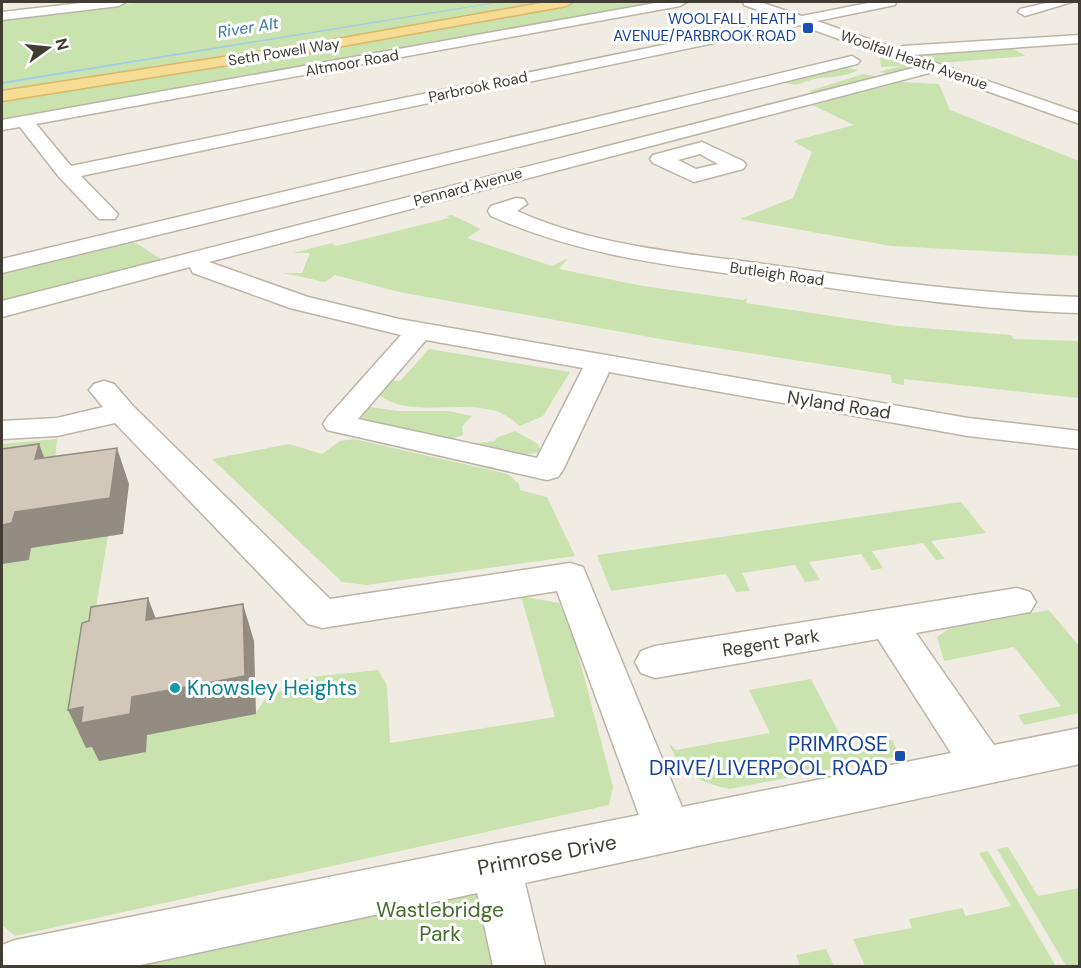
<svg xmlns="http://www.w3.org/2000/svg" width="1081" height="968" viewBox="0 0 1081 968" font-family="'DM Sans',sans-serif">
<rect width="100%" height="100%" fill="#f0ece3"/>
<g fill="#cae2ae">
<polygon points="142,2 553,2 167,69 2,92 2,19"/>
<polygon points="566,2 671,2 2,123 2,96"/>
<polygon points="1010,47 1026,56 941,63 919,56 920,53"/>
<polygon points="883,56 909,65 904,66 916,69 892,74 878,72 901,66 881,67 880,58"/>
<path d="M843 67 858 70C845 78 829 76 815 79 799 82 803 88 782 82Z"/>
<polygon points="863,74 880,77 818,95 809,91"/>
<polygon points="901,82 939,84 950,110 1079,161 1079,256 891,246 740,219 793,198 812,152 793,141 854,125 812,105"/>
<polygon points="452,215 481,229 467,238 552,266 568,258 559,269 643,286 743,300 747,298 746,303 898,326 1011,335 1014,339 1079,341 1079,398 904,379 904,385 892,383 891,375 672,341 399,292 335,275 325,282 283,273 302,273 310,253 293,253 332,243 336,246 449,218 447,216"/>
<polygon points="124,243 136,243 161,259 152,264 2,301 2,274"/>
<path d="M429 349 570 372 543 416 520 426C514 422 508 416 501 413 461 397 407 422 374 391L389 380 400 381Z"/>
<polygon points="364,406 397,411 449,411 472,416 462,426 463,435 448,440 362,420 360,415"/>
<polygon points="515,431 538,444 541,452 517,456 477,446 476,443 495,441 496,438"/>
<polygon points="57,439 53,480 2,497 2,444"/>
<polygon points="354,439 508,474 519,484 520,490 547,497 575,556 367,585 342,582 212,459 289,444 322,454 340,441"/>
<polygon points="961,502 986,533 931,541 945,559 936,560 923,543 872,551 883,568 872,570 861,554 809,562 820,580 805,582 795,565 742,573 750,591 736,592 726,574 611,591 597,555"/>
<polygon points="35,531 108,536 94,619 87,748 100,745 149,709 188,727 255,714 266,698 311,677 378,670 387,685 390,743 555,717 521,596 559,603 574,638 613,787 609,805 15,936 2,925 2,564"/>
<polygon points="1049,610 1079,646 1079,713 1024,725 1018,715 1061,706 1014,647 944,661 937,637 950,628"/>
<path d="M811 679 847 748 892 740 900 756 729 789C699 782 680 773 669 743L676 750 770 733 749 690Z"/>
<polygon points="1008,847 1038,896 1079,888 1079,966 1066,966 997,849"/>
<polygon points="988,851 1056,966 865,966 853,939 912,928 909,919 962,908 966,916 1011,906 979,853"/>
<polygon points="474,870 495,966 85,966 91,958"/>
<polygon points="826,949 834,966 800,966 796,955"/>
</g>
<g fill="none" stroke-linecap="round" stroke-linejoin="round">
<polygon fill="#a2ccea" fill-rule="evenodd" points="496,2 502,2 2,84 2,82"/>
<defs>
<g id="minor">
<polygon points="90,2 126,2 119,6 2,20 2,12"/>
<path d="M661 2H687L680 6 36 124 71 166 785 20 744 5 743 2H760L802 16 873 2H896L895 5 817 21 897 49 903 46 1080 35V43L913 55 1080 113V124L933 72 209 262 308 297 399 319 968 418 1080 431V449L968 436 609 372 563 470 558 477 547 480 327 430 323 424 327 418 401 335 290 308 193 273 190 267 2 317V301L917 67 800 25 81 176 118 214 115 219H99L59 177 20 127 2 130V120ZM426 340 583 368 537 458 358 419Z"/>
<polygon points="1051,2 1072,2 1025,16 1018,12 1020,9"/>
<polygon points="852,56 860,61 857,64 2,273 2,259"/>
<path d="M702 142 743 161 746 165 743 169 694 182 653 163 650 159 653 155ZM700 154 718 164 696 169 678 160Z"/>
<path d="M516 198 524 199 527 204 517 211C598 247 685 253 771 265 874 280 976 294 1080 297V313C975 310 872 294 768 279 673 266 580 256 491 216L488 211 491 206Z"/>
<polygon points="104,381 114,384 133,406 330,599 570,563 583,567 682,807 951,753 878,639 655,678 641,673 635,662 641,651 655,646 1017,588 1030,592 1036,602 1030,612 916,633 994,745 1080,728 1080,764 525,883 545,966 493,966 477,893 136,966 2,966 2,945 15,940 639,815 557,591 322,628 308,624 115,423 57,436 2,439 2,421 57,418 103,407 89,390 94,384"/>
</g>
<polygon id="major" points="547,2 573,2 566,6 315,51 2,101 2,91 315,43"/>
</defs>
<use href="#minor" stroke="#bbb4a7" stroke-width="3"/>
<use href="#major" stroke="#dab867" stroke-width="3"/>
<use href="#minor" fill="#fff" fill-rule="evenodd"/>
<use href="#major" fill="#f7dc96" fill-rule="evenodd"/>
</g>
<g fill="#928c82">
<polygon points="39,444 53,480 35,459"/>
<polygon points="117,448 129,484 123,534 31,548 29,560 2,564 2,525 15,512"/>
<polygon points="148,598 162,635 146,620"/>
<polygon points="243,604 254,641 256,714 147,735 146,752 99,761 92,747 86,748 68,710 132,697"/>
</g>
<g fill="#d1c8b9" stroke="#928c82" stroke-width="1.5">
<polygon points="39,444 35,459 117,448 110,498 15,512 12,523 2,525 2,449"/>
<polygon points="148,598 146,620 243,604 245,676 132,697 130,714 81,723 83,707 68,710 82,623 89,621 91,607"/>
</g>
<g fill="#1a4fb4" stroke="#fff" stroke-width="2">
<rect x="802" y="22" width="12" height="12" rx="3"/>
<rect x="894" y="750" width="12" height="12" rx="3"/>
</g>
<circle fill="#0f9aa8" stroke="#fff" stroke-width="2" cx="175" cy="688" r="6"/>
<g text-anchor="middle" stroke-width="6" stroke-linejoin="round" paint-order="stroke">
<g font-size="15" fill="#164399" stroke="#fff" text-anchor="end">
<text x="796" y="24">WOOLFALL HEATH<tspan x="796" dy="17">AVENUE/PARBROOK ROAD</tspan></text>
</g>
<g font-size="15" fill="#413c34" stroke="#fff">
<text transform="translate(284 52) rotate(-9)" y="5">Seth Powell Way</text>
<text transform="translate(914 60) rotate(19)" y="5">Woolfall Heath Avenue</text>
<text transform="translate(352 63) rotate(-10)" y="5">Altmoor Road</text>
<text transform="translate(478 87) rotate(-12)" y="5">Parbrook Road</text>
<text transform="translate(468 187) rotate(-15)" y="5">Pennard Avenue</text>
<text transform="translate(777 274) rotate(8)" y="5">Butleigh Road</text>
</g>
<g font-size="16" font-style="italic" fill="#3675a5" stroke="#fff">
<text transform="translate(248 27) rotate(-9)" y="6">River Alt</text>
</g>
<g font-size="18" fill="#413c34" stroke="#fff">
<text transform="translate(839 405) rotate(9)" y="6">Nyland Road</text>
<text transform="translate(771 643) rotate(-9)" y="6">Regent Park</text>
</g>
<g font-size="21" fill="#0d838f" stroke="#fff" text-anchor="start">
<text x="187" y="695">Knowsley Heights</text>
</g>
<g font-size="21" fill="#164399" stroke="#fff" text-anchor="end">
<text x="888" y="751">PRIMROSE<tspan x="888" dy="24">DRIVE/LIVERPOOL ROAD</tspan></text>
</g>
<g font-size="21" fill="#413c34" stroke="#fff">
<text transform="translate(547 855) rotate(-11)" y="7">Primrose Drive</text>
</g>
<g font-size="21" fill="#456e2c" stroke="#fff">
<text x="440" y="917">Wastlebridge<tspan x="440" dy="24">Park</tspan></text>
</g>
</g>
<rect width="1081" height="968" fill="none" stroke="#413c34" stroke-width="6"/>
<g transform="translate(48 48) rotate(75)" stroke="#ffffff" stroke-width="4.5" paint-order="stroke">
<path d="M0-4.5L10 22L0 15L-10 22Z" fill="#413c34"/>
<text y="-9" font-size="16" font-weight="bold" text-anchor="middle" fill="#413c34">N</text>
</g>
</svg>
